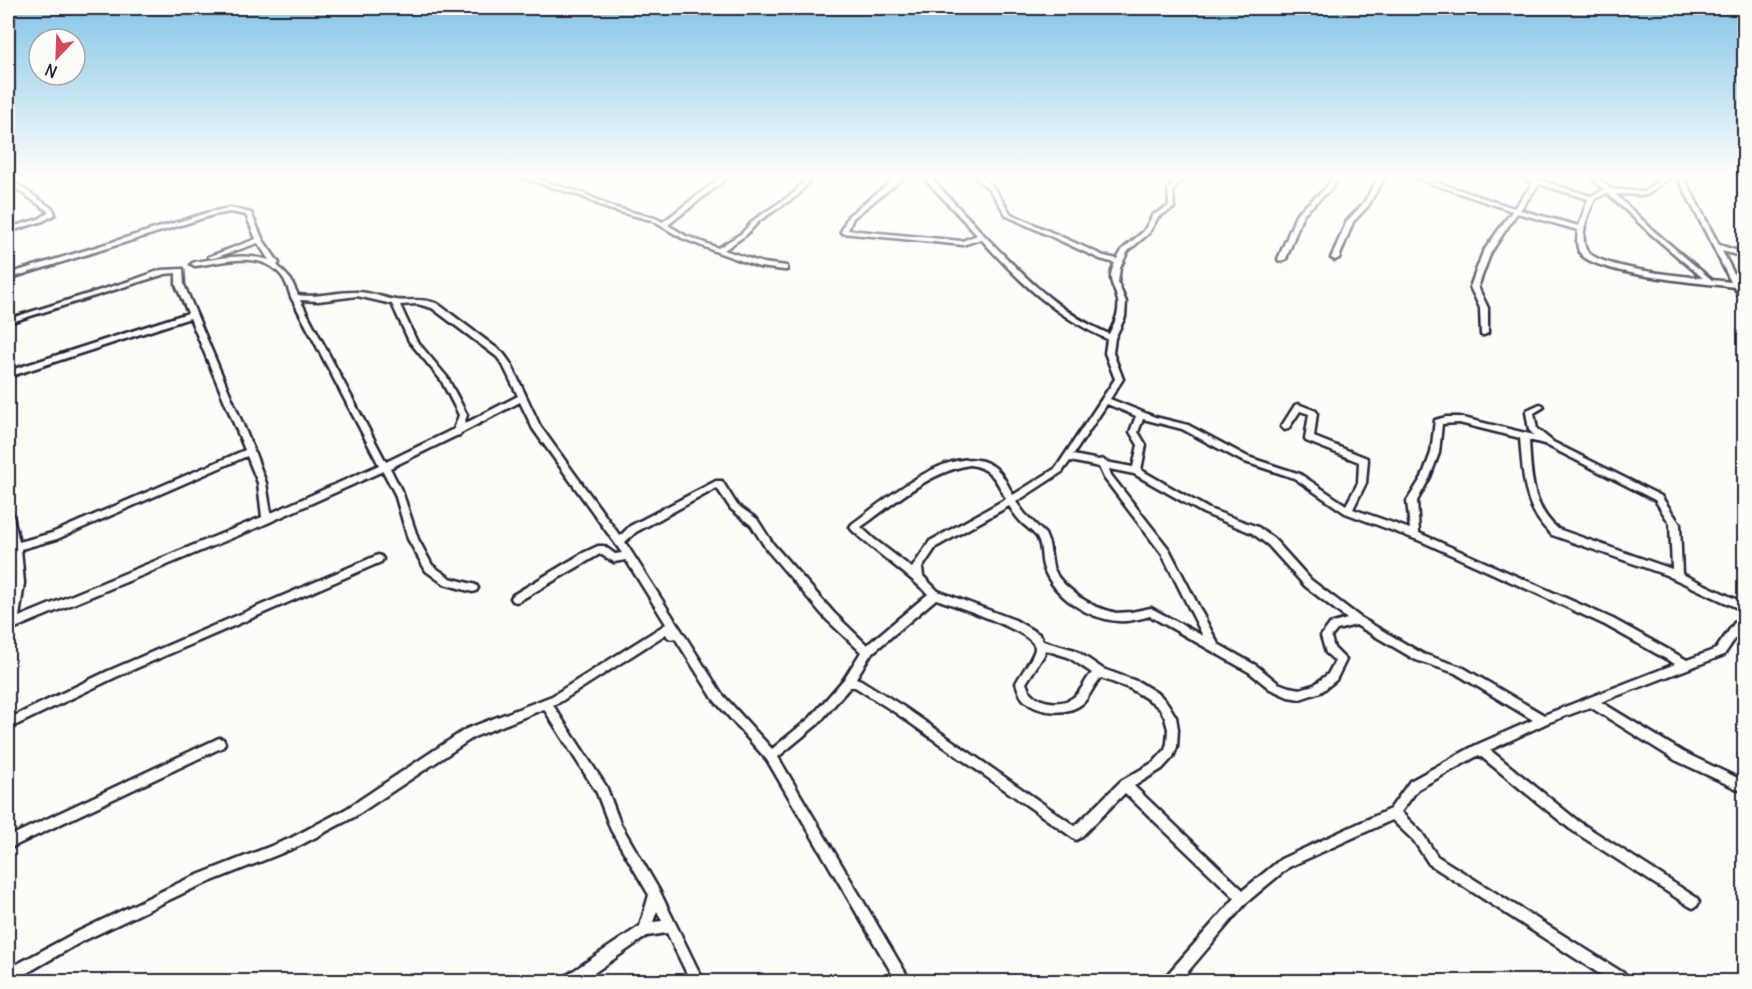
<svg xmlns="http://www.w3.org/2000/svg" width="1752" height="989" viewBox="0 0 1752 989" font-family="Delius,sans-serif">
<rect width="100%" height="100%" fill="#fdfcf7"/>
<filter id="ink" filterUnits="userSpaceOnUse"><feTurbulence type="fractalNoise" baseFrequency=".0167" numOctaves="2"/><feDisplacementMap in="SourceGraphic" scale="12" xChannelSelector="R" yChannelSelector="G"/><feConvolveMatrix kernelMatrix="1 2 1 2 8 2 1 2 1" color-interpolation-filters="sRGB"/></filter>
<g filter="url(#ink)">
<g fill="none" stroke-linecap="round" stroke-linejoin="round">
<defs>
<g id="street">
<polygon points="8,178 53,209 55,214 54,215 43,221 8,232 8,228 39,219 48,213 48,211 8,183"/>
<polygon points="522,178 532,178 585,194 612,207 655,218 663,222 720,178 727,178 668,225 686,236 718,248 742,233 755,219 794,193 806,178 812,178 798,195 759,221 746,235 724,250 763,263 787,266 787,270 784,270 759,267 717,252 682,238 651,220 608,209 581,196"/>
<path d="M896 178H903L853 218 848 230 962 241 977 235 924 178H931C948 197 967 216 984 235 1023 275 1057 312 1109 334 1114 324 1120 313 1118 301 1114 284 1106 281 1115 263L1100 259 1007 216 990 190 976 178H983L994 188 1011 214 1104 256 1117 259 1123 249 1144 231 1153 215 1169 206 1168 189 1178 178H1185L1173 190 1174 208 1158 217 1149 233 1128 251 1120 268 1118 283 1126 302 1125 317 1115 338 1113 353 1123 379 1110 399 1155 417 1188 425 1248 457 1300 474 1346 505 1358 483 1359 462 1306 441 1305 439 1309 414 1300 411 1288 429 1285 430 1281 427 1295 405 1298 404 1316 411 1317 413 1314 437 1367 458 1368 460 1366 483 1353 509 1410 529 1407 501 1422 477 1431 453 1435 420 1446 417H1459L1534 435 1529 430 1526 412 1527 410 1540 404 1543 405 1544 407 1534 413 1537 429 1553 442 1661 496 1680 524 1682 574 1744 603V611L1666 575 1552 535C1523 510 1523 473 1520 438L1459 423 1442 424 1439 453 1430 477 1417 501 1419 533 1613 619 1687 660 1716 649 1740 615 1744 614V625L1724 655 1601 702 1683 752 1744 781V792L1675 760 1590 707 1547 723 1490 750 1578 821 1697 898 1699 902 1697 906 1693 908 1689 906 1570 829 1479 755 1418 789 1401 812 1422 833 1437 856 1630 977 1631 982H1612L1429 864 1414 841 1392 820 1289 867 1247 902 1179 982H1164L1165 977 1235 898 1125 793 1080 838 1076 840 896 713 855 687H850L818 724 778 757 911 982H897L767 760 714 700 675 638C670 640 668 638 666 634L560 702 553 705 606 786 620 823 659 890 704 982H691L667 933 647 936 581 982H563L564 977 640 926 649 895 611 830 597 793 544 709 474 737 354 817 297 847 192 889 81 942 13 981 8 982V969L73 934 185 880 289 839 346 809 466 729 552 696 666 624 626 560 614 562 600 554 519 601 516 602 513 601 511 598 513 595 583 553 598 546H604L615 554 622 553 533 429 520 402 461 433 460 435 456 436 390 468 403 494 418 539 432 565 450 578 476 585 478 588 476 591 473 592 444 584 426 571 408 539 395 494 383 471 261 526 8 631V623L14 583 11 547 8 532V513L11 514 13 516 19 542 52 533 245 450 190 318 8 377V371L188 313 176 285V273L165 274 8 323V319L133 280 161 270 183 269 184 285 254 451 266 483 271 513 379 465 291 297C289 291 287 285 284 279 264 249 224 262 195 266L191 264 195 262C221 258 243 253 269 260L258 243 214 258H210L208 257 256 239 246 215 230 212 213 215 11 278H8V274L210 212 230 208 251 213 263 240 279 263 277 265 291 280 298 295C317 298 335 292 354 292 369 291 382 298 396 300 413 302 420 297 438 304L503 353 511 364 540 426 620 536 630 526 716 481H722L737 505 757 519 773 544 834 613 867 645 928 594C904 571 876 553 852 530L850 527 852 524C881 503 953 440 991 465 1002 471 1007 484 1013 495L1056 468 1115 379 1105 353 1107 339C1053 315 1020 282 981 239L963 245 842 233 841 232 848 216ZM357 296 392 304 409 341 441 380 459 415 454 429 386 462 300 300 318 301ZM417 304 432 308 497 357 503 365 518 396 464 424 467 415 447 377 416 340 400 305ZM1107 404 1136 416 1130 432 1138 445 1133 467 1106 462 1102 459 1099 460 1073 455ZM1143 419 1182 429 1242 461 1294 478 1345 513 1423 542 1538 594 1605 625 1675 664 1544 715 1462 667 1423 654 1361 618 1311 580 1274 539 1258 527 1209 509 1141 470 1146 445 1138 432ZM1529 440 1544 444 1655 500 1670 524 1672 569 1558 529C1531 506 1531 474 1529 440ZM247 456 258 483 262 517 19 617 24 583 21 549 57 539ZM1070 461 1099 467 1104 478 1162 554 1203 636 1151 608 1131 612 1116 613 1096 607 1079 597 1064 584 1058 577 1053 567 1049 544 1045 534 1025 514 1016 502 1062 472ZM969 465C991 467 997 481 1006 499L930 541 912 568 874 539 861 527C895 503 927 473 969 465ZM1109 469 1134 474 1203 513 1252 533 1268 545 1305 586 1347 619 1330 624 1321 636 1326 653 1335 661 1328 674 1314 685 1300 689 1289 687 1278 683 1257 666 1218 644 1169 549 1111 475ZM717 488 731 509 751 525 767 550 826 619 861 652 844 679 810 718 772 749 722 694 625 542 636 532ZM1009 506C1013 512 1018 519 1023 524 1028 528 1033 532 1037 537 1043 547 1040 559 1044 569 1055 597 1088 619 1118 621 1129 622 1139 619 1150 616L1249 672 1270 689 1288 697 1300 699 1321 692 1336 680 1346 660 1334 648 1331 637 1337 630 1356 625 1416 660 1455 673 1533 720 1476 745 1410 781 1390 809 1281 859 1243 890 1134 786 1162 769 1173 757 1177 747 1178 729 1176 717 1168 704 1160 695 1139 682 1103 669 1075 650 1043 641 1039 634 1015 620 938 591 923 576 922 568 936 547ZM936 599C953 605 1032 631 1035 647 1036 654 1020 675 1016 683 1018 689 1020 696 1024 700 1038 714 1068 716 1083 703 1090 696 1093 686 1100 679L1101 678 1131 689 1152 702 1161 710 1165 718 1168 729 1167 743 1165 750 1154 762 1121 781 1075 826 904 707 861 680 856 678 871 654ZM1045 650 1068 657 1092 673C1085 680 1082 690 1075 696 1064 706 1040 704 1030 692 1029 691 1027 685 1026 683L1044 655ZM657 911 662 921 653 922Z"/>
<polygon points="1332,178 1338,178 1329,191 1303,214 1286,259 1282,261 1279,261 1278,259 1297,213 1325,189"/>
<polygon points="1378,178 1384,178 1368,206 1353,222 1339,258 1335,260 1331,258 1347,221 1363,204"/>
<path d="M1415 178H1424L1514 208 1533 183 1522 178H1532L1591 196 1604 190 1592 178H1599L1611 189 1644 192 1661 178H1668L1647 195 1615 194 1655 232 1712 280 1731 282 1678 178H1684L1719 245 1744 253V257L1722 251 1736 278 1744 292V298H1741L1734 287C1705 283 1595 275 1580 253 1576 247 1577 237 1578 230L1517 213 1491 252 1478 287 1488 308V333L1484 335H1481L1480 308 1470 287 1483 252 1512 211ZM1539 184 1588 199 1579 226 1520 210ZM1607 193 1651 234 1703 278C1681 276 1594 268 1586 249 1579 234 1589 213 1595 199Z"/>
<polygon points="378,555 381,556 383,559 381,562 116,677 8,729 8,719 108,671"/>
<polygon points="219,738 223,739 225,743 223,747 8,849 8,837"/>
</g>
</defs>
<use href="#street" stroke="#22223b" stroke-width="5"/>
<use href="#street" fill="#fdfcf7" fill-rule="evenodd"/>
</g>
</g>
<linearGradient id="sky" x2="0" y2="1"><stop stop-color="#84c5e7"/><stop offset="0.56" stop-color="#fefefb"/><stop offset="1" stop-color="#fefefb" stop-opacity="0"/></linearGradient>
<rect width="1752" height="316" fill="url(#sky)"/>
<rect width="1752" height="989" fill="none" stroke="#fdfcf7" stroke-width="30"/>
<rect x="15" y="15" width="1722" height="959" fill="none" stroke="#22223b" stroke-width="2" filter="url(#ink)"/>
<g transform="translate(57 57) rotate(203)"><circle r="28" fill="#fdfcf7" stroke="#a5a5ac" stroke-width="1.5"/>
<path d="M0-4.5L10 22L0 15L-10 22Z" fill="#d1495b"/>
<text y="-9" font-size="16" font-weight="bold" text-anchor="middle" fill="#22223b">N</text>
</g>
</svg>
